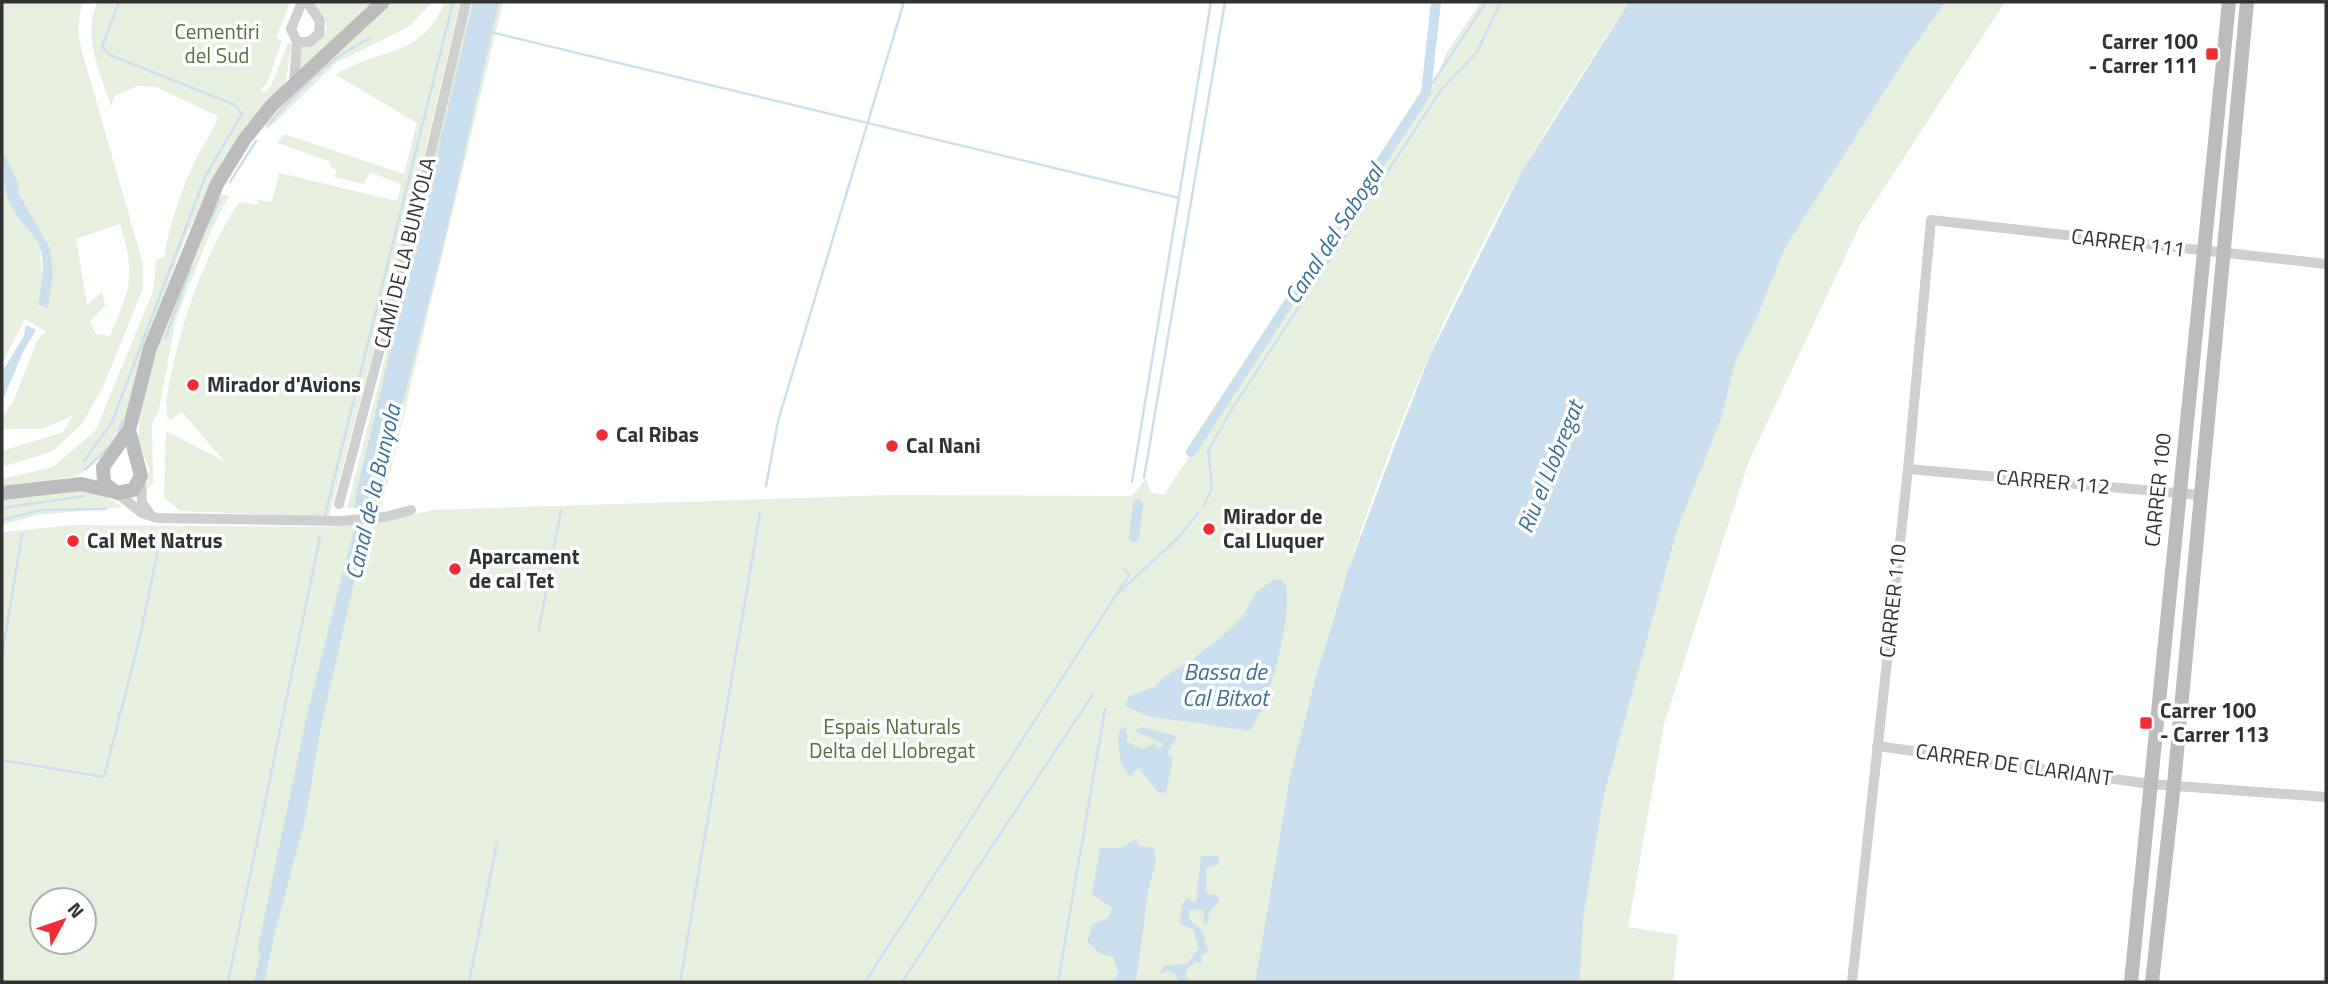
<svg xmlns="http://www.w3.org/2000/svg" width="2328" height="984" viewBox="0 0 2328 984" font-family="'Titillium Web',sans-serif">
<rect width="100%" height="100%" fill="#fff"/>
<g fill="#e7efdf" fill-rule="evenodd">
<path d="M2 2H82L78 29 81 48 143 264V288L103 387 82 424 53 451 5 466 2 451 63 432 74 415 42 429H2V417L14 400 38 339 46 332 25 319 2 364V178L12 209 30 229 40 249 43 286 38 307 44 308 50 248 2 164ZM120 224C136 277 131 286 110 336L96 334 90 322 105 305 102 292 87 305 76 239Z"/>
<path d="M97 2H290L276 38 282 41 267 83 260 90 265 92 271 86 288 43 292 44 285 84 243 130 222 161 184 241 136 374 122 436 116 446 77 476 2 487V479L53 467 96 430 153 291 156 260 164 257C170 223 181 190 196 159 204 143 213 133 218 116L156 87 137 86 115 96 111 106C100 72 82 37 97 2Z"/>
<polygon points="311,2 375,2 299,70 301,47 318,41 327,29 326,21"/>
<polygon points="393,2 432,2 410,26 336,63 268,129 265,128 265,122 302,83"/>
<path d="M445 2H460L459 8 405 235 329 517 180 511 164 497 166 431 224 461 182 412 170 420 167 417 166 403C177 332 200 262 239 202L257 205 258 200 272 202 279 173 397 201 401 184 370 172 364 184 334 177 337 170 330 167 331 162 277 143 284 134 404 174 417 123 336 75C381 46 420 60 445 2Z"/>
<polygon points="471,2 478,2 359,501 355,508 347,508 427,192"/>
<polygon points="495,2 503,2 381,510 372,511"/>
<path d="M1481 2H1629C1593 57 1557 111 1524 168 1433 325 1363 505 1315 680 1287 779 1273 881 1255 982H2V532L75 525 327 527 392 519 433 510 890 495 1132 496 1146 479 1151 493 1164 495 1434 85 1446 53ZM42 900H84V942H42Z"/>
<polygon points="1946,2 2005,2 1860,225 1748,463 1664,724 1628,927 1678,935 1673,982 1580,982 1583,919 1604,795 1677,531 1722,416 1734,362 1757,317 1785,248 1909,53"/>
<polygon points="217,193 229,196 211,231 176,319 159,410 152,424 153,483 145,491 150,469 138,445 140,409 160,340"/>
<polygon points="80,489 100,492 123,507 38,515 2,525 2,499"/>
</g>
<g fill="#cbe0ef">
<polygon points="473,2 499,2 442,251 377,503 372,511 355,508 355,498"/>
<polygon points="1629,2 1946,2 1909,53 1785,248 1757,317 1735,362 1722,416 1677,531 1604,795 1583,919 1580,982 1255,982 1290,777 1315,679 1348,570 1396,442 1430,355 1522,171"/>
<path d="M2 164 50 248 53 273 48 308 38 306C41 287 45 271 41 252 37 237 29 231 20 220 8 206 2 181 2 164Z"/>
<polygon points="26,325 36,330 23,352 2,402 2,372 24,336"/>
<polygon points="363,528 360,557 320,731 306,816 269,955 257,952 306,719 349,548 355,530"/>
<path d="M1274 579 1282 580 1286 585C1292 619 1270 702 1250 731L1148 716 1125 706 1129 696 1155 687 1162 678 1192 660 1229 630 1242 617 1257 591Z"/>
<path d="M1126 726 1127 742 1143 749 1153 744 1160 749 1164 744 1135 731 1141 727 1177 736 1167 754 1173 757 1166 793 1158 792 1138 768 1130 776C1119 766 1117 745 1119 731Z"/>
<polygon points="1138,838 1137,845 1153,848 1156,861 1148,892 1136,982 1113,982 1118,973 1113,956 1102,955 1087,942 1093,924 1108,918 1112,908 1092,894 1100,848 1121,848"/>
<polygon points="1201,856 1219,856 1219,864 1206,868 1206,893 1219,896 1219,901 1209,912 1208,923 1203,926 1204,911 1189,909 1189,919 1202,930 1208,952 1202,955 1201,964 1196,962 1187,969 1185,977 1191,982 1178,982 1176,975 1169,971 1159,974 1165,965 1187,964 1199,948 1193,929 1180,924 1182,904 1187,898 1196,902"/>
</g>
<g fill="none" stroke-linecap="round" stroke-linejoin="round">
<g stroke="#cbe0ef" stroke-width="2.5">
<polyline points="490,32 1179,198"/>
<polyline points="1426,93 1486,2"/>
<path d="M269 124C298 91 328 58 369 39"/>
<polyline points="230,182 256,141"/>
<polyline points="206,228 220,200"/>
<polyline points="165,339 191,267"/>
<polyline points="118,434 122,421"/>
<polyline points="84,461 112,422 205,177 242,114 235,105 110,55 102,47 119,2"/>
<polyline points="85,470 108,448"/>
<polyline points="1144,478 1225,2"/>
<polyline points="1132,482 1211,2"/>
<polyline points="766,486 778,421 904,2"/>
<polyline points="1204,505 1212,488 1208,451 1232,409 1441,90 1477,52 1501,2"/>
<polyline points="2,508 85,496"/>
<polyline points="325,515 453,2"/>
<polyline points="2,520 41,510 106,509"/>
<polyline points="1116,595 1178,538 1198,513"/>
<polyline points="539,630 561,510"/>
<polyline points="2,656 22,534"/>
<polyline points="2,760 104,777 140,637 161,535"/>
<polyline points="228,982 320,537"/>
<polyline points="469,982 497,843"/>
<polyline points="680,982 760,513"/>
<polyline points="865,982 1129,575 1124,569"/>
<polyline points="902,982 1093,694"/>
<polyline points="1058,982 1105,709"/>
</g>
<g stroke="#cbe0ef" stroke-width="10">
<polyline points="2,161 14,186"/>
<polyline points="1191,452 1426,93 1436,2"/>
<polyline points="1134,537 1138,504"/>
<polyline points="259,982 268,943"/>
</g>
<g stroke="#cfcfcf" stroke-width="10">
<polyline points="297,42 309,42 319,34 320,21 307,2"/>
<polyline points="294,84 297,42 291,29 302,2"/>
<polyline points="1908,469 2199,495"/>
<polyline points="141,480 142,503 150,514"/>
<polyline points="117,493 142,513 157,518 341,521 385,517 411,510"/>
<polyline points="339,504 424,182 466,2"/>
<polyline points="1877,746 2150,784 2326,797"/>
<polyline points="1852,982 1908,469 1931,220 2326,264"/>
</g>
<g stroke="#bcbcbc" stroke-width="14">
<polyline points="129,430 141,476 133,490 117,493 104,483 103,467 129,430 150,348 217,184 244,140 272,105 383,2"/>
<polyline points="2,493 81,484 111,491"/>
<polyline points="2131,982 2229,2"/>
<polyline points="2152,982 2174,784 2247,2"/>
</g>
</g>
<g fill="#f02c34" stroke="#fff" stroke-width="2.5">
<rect x="2205" y="47" width="14" height="14" rx="3.5"/>
<circle cx="193" cy="385" r="7"/>
<circle cx="602" cy="435" r="7"/>
<circle cx="892" cy="446" r="7"/>
<circle cx="1209" cy="529" r="7"/>
<circle cx="73" cy="541" r="7"/>
<circle cx="455" cy="569" r="7"/>
<rect x="2139" y="716" width="14" height="14" rx="3.5"/>
</g>
<g text-anchor="middle" stroke-width="7" stroke-linejoin="round" paint-order="stroke">
<g font-size="21" fill="#52713b" stroke="#fff">
<text x="217" y="39">Cementiri<tspan x="217" dy="24">del Sud</tspan></text>
<text x="892" y="734">Espais Naturals<tspan x="892" dy="24">Delta del Llobregat</tspan></text>
</g>
<g font-size="21" font-weight="bold" fill="#323232" stroke="#fff" text-anchor="start">
<text x="2198" y="49" text-anchor="end">Carrer 100<tspan x="2198" dy="24">- Carrer 111</tspan></text>
<text x="207" y="392">Mirador d'Avions</text>
<text x="616" y="442">Cal Ribas</text>
<text x="906" y="453">Cal Nani</text>
<text x="1223" y="524">Mirador de<tspan x="1223" dy="24">Cal Lluquer</tspan></text>
<text x="87" y="548">Cal Met Natrus</text>
<text x="469" y="564">Aparcament<tspan x="469" dy="24">de cal Tet</tspan></text>
<text x="2160" y="718">Carrer 100<tspan x="2160" dy="24">- Carrer 113</tspan></text>
</g>
<g font-size="21" fill="#323232" stroke="#fff">
<text transform="translate(2128 243) rotate(7)" y="7">CARRER 111</text>
<text transform="translate(405 253) rotate(-76)" y="7">CAMÍ DE LA BUNYOLA</text>
<text transform="translate(2053 482) rotate(5)" y="7">CARRER 112</text>
<text transform="translate(2158 490) rotate(-84)" y="7">CARRER 100</text>
<text transform="translate(1893 601) rotate(-84)" y="7">CARRER 110</text>
<text transform="translate(2014 765) rotate(8)" y="7">CARRER DE CLARIANT</text>
</g>
<g font-size="23" font-style="italic" fill="#39719a" stroke="#fff">
<text transform="translate(1334 234) rotate(-57)" y="8">Canal del Sabogal</text>
<text transform="translate(1550 467) rotate(-68)" y="8">Riu el Llobregat</text>
<text transform="translate(373 492) rotate(-77)" y="8">Canal de la Bunyola</text>
<text x="1225" y="680">Bassa de<tspan x="1225" dy="26">Cal Bitxot</tspan></text>
</g>
</g>
<rect width="2328" height="984" fill="none" stroke="#323232" stroke-width="7"/>
<g transform="translate(63 921) rotate(50)"><circle r="33" fill="#ffffff" stroke="#adadad" stroke-width="2"/>
<path d="M0-5L12 26L0 18L-12 26Z" fill="#f02c34"/>
<text y="-10" font-size="19" font-weight="bold" text-anchor="middle" fill="#323232">N</text>
</g>
</svg>
